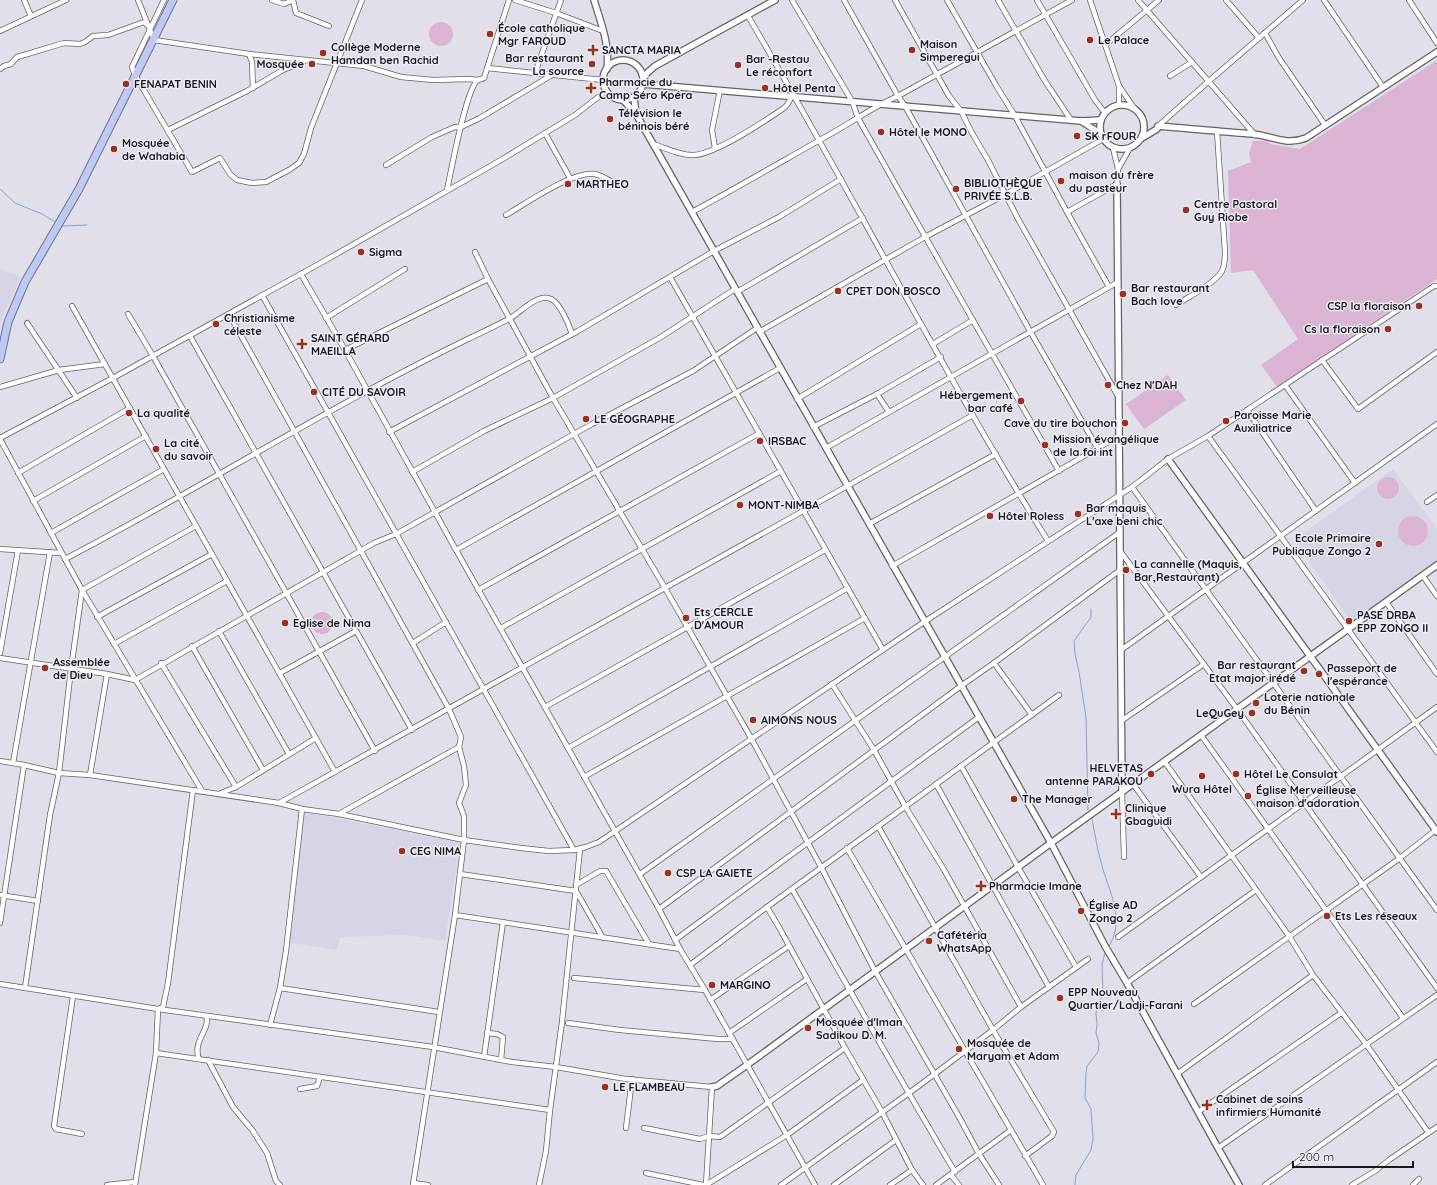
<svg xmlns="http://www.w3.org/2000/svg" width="1437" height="1185" viewBox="0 0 1437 1185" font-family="Quicksand,sans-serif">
<rect width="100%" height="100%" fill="#e1dfe9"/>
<g fill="#d6d4e5">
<polygon points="0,269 21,277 2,319 0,327"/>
<polygon points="1393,469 1437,529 1437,561 1352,623 1294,540"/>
<polygon points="298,811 460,842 445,941 406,935 340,937 337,950 286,942"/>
</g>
<g fill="#dbb4d4">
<circle cx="441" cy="34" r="12"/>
<polygon points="1436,61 1437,63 1437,279 1277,387 1261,365 1298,339 1253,270 1231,273 1228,171 1251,162 1249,153 1253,141 1268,141 1270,144 1300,149"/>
<polygon points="1168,375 1186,400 1144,429 1126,404"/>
<circle cx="1388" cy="488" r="11"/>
<circle cx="1413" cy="531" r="15"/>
<circle cx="322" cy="623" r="11"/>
</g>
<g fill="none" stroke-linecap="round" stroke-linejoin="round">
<g stroke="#84a5cd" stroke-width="1">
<polyline points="0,189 15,203 42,214 55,222"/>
<polyline points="63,226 87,225"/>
<polyline points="1088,810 1086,717 1079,672 1075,654 1074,641 1091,617 1091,609"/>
<path d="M1092 819C1095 834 1097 848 1101 862 1108 891 1127 918 1108 948"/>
<polyline points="1075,1185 1076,1175 1091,1150 1093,1139 1091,1109 1085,1098 1086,1073 1087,1066 1098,1052 1099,1043 1096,1033 1097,1024 1096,1013 1097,1006 1103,995 1102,965 1105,952"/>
</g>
<defs>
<g id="minor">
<polyline points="24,0 31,16"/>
<polyline points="138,0 154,40 249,54 364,66 401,77 433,80 469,79 478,80"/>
<polyline points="164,0 132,67 135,75 192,172 220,158 230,174 237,180 252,183 266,182 289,170 299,163 304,154 311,128 362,0"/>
<polyline points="272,0 284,4 293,0 296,13 329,26"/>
<polyline points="515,0 556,13 603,31"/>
<polyline points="792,0 852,101 858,118 902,196 1059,471"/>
<polyline points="844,0 898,96 905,106 1030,331 1098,449"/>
<polyline points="895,0 949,96 961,111 972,133 988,160 1017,217 1119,398"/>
<polyline points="947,0 997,87 1015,116 1067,212 1109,287"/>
<polyline points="998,0 1045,81 1071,120"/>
<polyline points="1037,0 1095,100 1105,113"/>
<polyline points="1090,0 1119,86 1134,108"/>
<polyline points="1138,0 1255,135"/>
<polyline points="1226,0 1259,38"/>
<polyline points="1324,0 1383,87"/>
<polyline points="1409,0 1437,43"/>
<path d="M748 16C850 189 941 370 1048 541"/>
<polyline points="0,31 66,0"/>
<polyline points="1265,33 1279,58 1325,125"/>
<polyline points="1105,45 1159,0"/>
<polyline points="249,54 252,62 253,88"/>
<polyline points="487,68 603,80"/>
<polyline points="0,69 4,66 11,64 17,57 24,55 64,43 80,44 85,42 93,36 108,35 144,22 147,25"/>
<polyline points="535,73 561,0"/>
<polyline points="1170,76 1192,62"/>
<polyline points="1119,105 1119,86"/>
<polyline points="1158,126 1209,81 1303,0"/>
<polyline points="168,130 247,91 283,70 301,63 306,60"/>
<polyline points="545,133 570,178"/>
<path d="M653 144C666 148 681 156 694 155 715 154 765 121 784 108L787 105 792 96"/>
<polyline points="715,148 712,130 720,90"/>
<polyline points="386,165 432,137 455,127 461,127 480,118 552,75"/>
<polyline points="1118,169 1130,148"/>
<path d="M447 190C451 172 466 88 478 80 480 79 482 79 484 78L509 0"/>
<path d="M692 212C740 186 786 159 834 132 855 120 875 106 898 96L1072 0"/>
<polyline points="1067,212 1117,184 1118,169 1113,148"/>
<path d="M506 215C527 203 572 171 595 174 603 176 610 181 618 185"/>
<polyline points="475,252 488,279 553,398 665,588 751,738 821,867 875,971 958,1115 979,1154 999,1185"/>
<polyline points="301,274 345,350 456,550 659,909 680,949 705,990 815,1185"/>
<polyline points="670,277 883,650"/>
<polyline points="737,292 863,218"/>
<polyline points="262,295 574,850"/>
<path d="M1176 305C1190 296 1214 284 1222 271 1225 265 1225 258 1225 252L1217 131"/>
<polyline points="72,306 335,772"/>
<polyline points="128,314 153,356 375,751"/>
<polyline points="229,314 449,709 461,737 459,747 464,766 466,785 459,803 464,816 464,840 455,915 413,1185"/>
<polyline points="326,318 405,269"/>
<polyline points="27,323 77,398"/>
<polyline points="759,332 925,237 1006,194 1103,139"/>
<polyline points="190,336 412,730"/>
<polyline points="933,344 973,320"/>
<polyline points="345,350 488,279"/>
<polyline points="1322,360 1358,409 1437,352"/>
<polyline points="1285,385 1355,483"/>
<polyline points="0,387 59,370 105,364"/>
<polyline points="877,394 889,412"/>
<polyline points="797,399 921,324"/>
<polyline points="1247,410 1316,511"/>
<polyline points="813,427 877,394 941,357"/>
<polyline points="389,432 578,331 714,251 779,217 841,179"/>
<polyline points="1208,436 1437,752"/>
<polyline points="0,438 113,378 326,260 501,160 575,115 606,91"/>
<polyline points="0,439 82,590 202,791"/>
<polyline points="826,448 1118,282"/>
<polyline points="412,472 484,431 553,398 661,337 735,289"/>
<polyline points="18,473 130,408"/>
<polyline points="1132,487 1437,910"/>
<polyline points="33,501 146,436"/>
<polyline points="1427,502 1437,495"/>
<polyline points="869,524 996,454"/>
<polyline points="51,533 164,469"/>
<polyline points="0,549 61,553"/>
<polyline points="456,550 780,368"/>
<polyline points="1120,551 1237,709 1437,988"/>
<path d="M65 559C201 488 330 406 468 339 481 333 495 326 509 319 520 313 534 296 548 298 559 299 569 325 572 334"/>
<polyline points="892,566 1119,436"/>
<polyline points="1423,576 1437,596"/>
<polyline points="478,590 758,434"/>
<polyline points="1386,602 1437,674"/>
<polyline points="97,617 212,554"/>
<polyline points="501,628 781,471"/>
<polyline points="219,631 289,754"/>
<polyline points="413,643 446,622"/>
<polyline points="114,644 227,581"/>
<polyline points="192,646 263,770"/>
<polyline points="1121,650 1437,424"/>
<polyline points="0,653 18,550"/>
<polyline points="0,658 107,674 135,680 374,543 396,534 592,424 693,371 757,328"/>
<polyline points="161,663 236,787"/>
<polyline points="994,663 1032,715"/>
<polyline points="280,673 356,631"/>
<polyline points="832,684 874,750 905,806 943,868 1021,1007"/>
<polyline points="545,707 825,550"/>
<polyline points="1121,721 1204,664"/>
<polyline points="1201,735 1403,1018"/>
<polyline points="568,748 848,588"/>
<polyline points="0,761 24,765 59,773 90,775 279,803 302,809 339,814 464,840 521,848 549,851 574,850 586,847 599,842 924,622 1132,487 1168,459 1208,436 1434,286 1437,286"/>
<polyline points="1164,761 1289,936 1313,975 1366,1044 1428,1132"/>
<polyline points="13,763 50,552"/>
<polyline points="961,766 1018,867 1076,967"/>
<polyline points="90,775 107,674"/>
<polyline points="584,777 865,618"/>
<polyline points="936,784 1049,987"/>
<polyline points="1133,784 1201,877"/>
<polyline points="1122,792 1124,857"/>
<polyline points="221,793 236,787 316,738"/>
<polyline points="279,803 803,511 973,415"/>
<polyline points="339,814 459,747"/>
<polyline points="878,826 993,1030 1054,1132 1052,1136 1025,1156"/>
<polyline points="847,848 1043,1185"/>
<polyline points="460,874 576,891 603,938"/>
<polyline points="640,874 1120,532"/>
<polyline points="576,885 600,871 606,871 649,944"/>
<path d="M792 889C846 983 899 1078 955 1172"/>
<polyline points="0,895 38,901"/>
<polyline points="767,907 780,929 845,1048 882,1112 912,1170 923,1185"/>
<polyline points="659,909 961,686 994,663 1120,570"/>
<polyline points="455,915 680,949"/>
<polyline points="0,923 24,765"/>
<polyline points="1118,937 1437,707"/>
<polyline points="675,940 979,717"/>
<polyline points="690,965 767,907 1059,695"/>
<polyline points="574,978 705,990"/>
<polyline points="1127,983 1256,890"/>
<polyline points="0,984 158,1009 433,1047 512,1062 556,1067 626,1079 712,1087 706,1185"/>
<polyline points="25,988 50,815 59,773 71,669 82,590 196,526"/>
<polyline points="280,988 439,1012"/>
<polyline points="73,996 54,1126 56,1129 82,1134"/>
<polyline points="710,1000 789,946"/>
<polyline points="1194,1004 1400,858 1437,829"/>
<polyline points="568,1023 620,1030 718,1039 733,1039"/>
<polyline points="270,1025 280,988 286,951 302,809"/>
<polyline points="487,1033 497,1034 503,1037 501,1060"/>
<polyline points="729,1033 807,979"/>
<polyline points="156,1053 550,1110"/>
<polyline points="484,1057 503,922"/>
<path d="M199 1059C194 1046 202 1037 206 1026 207 1023 207 1019 207 1016"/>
<polyline points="208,1060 233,1107 253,1131 267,1153 276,1181 280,1185"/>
<polyline points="1177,1074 1313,975"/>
<polyline points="300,1089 317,1086 320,1077"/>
<polyline points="1198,1112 1341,1013"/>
<polyline points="626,1128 632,1079"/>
<polyline points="644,1128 700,1139 709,1136 720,1137 845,1048"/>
<polyline points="1218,1148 1437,995"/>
<polyline points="646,1173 703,1185"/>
<polyline points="951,1175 959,1185"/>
<polyline points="413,1183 428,1185"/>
<polyline points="107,1185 135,1182"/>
<polyline points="135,1185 156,1053 158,1009 163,1007 168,983 193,790"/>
<polyline points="539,1185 546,1151 550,1110 562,1022 580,849"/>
<polyline points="706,1185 787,1135 863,1080"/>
<polyline points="781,1185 920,1085 993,1030 1021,1007 1088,959"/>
<polyline points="834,1185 896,1140"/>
<polyline points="890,1185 912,1170"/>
<polyline points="936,1185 1011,1130"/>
<polyline points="1265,1185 1437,1062"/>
<polyline points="1352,1185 1375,1171 1389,1160 1437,1127"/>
<polyline points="1413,1185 1419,1179"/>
</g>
<g id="tertiary">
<path d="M594 0C601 23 610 45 607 69"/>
<circle cx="623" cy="80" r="20"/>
<polyline points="644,78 647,73 655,66 775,0"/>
<polyline points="643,84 1081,121 1101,120"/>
<polyline points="624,101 636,114 634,98"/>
<circle cx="1122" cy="127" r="22"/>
<polyline points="636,114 1051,843 1105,946 1127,983 1218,1148 1239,1185"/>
<polyline points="1081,121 1101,134"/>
<path d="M1142 138 1157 129 1158 126C1189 129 1221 131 1253 134 1273 136 1285 146 1306 138L1437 52"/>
<polyline points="1117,184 1122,792"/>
<polyline points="1168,459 1437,832"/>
<polyline points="712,1087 717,1086 747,1065 1051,843 1437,565"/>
</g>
<polyline id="primary" points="0,359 8,322 25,282 79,189 173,0"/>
</defs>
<use href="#minor" stroke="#63616a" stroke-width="6"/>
<use href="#tertiary" stroke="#63616a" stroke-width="8"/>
<use href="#primary" stroke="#6974a0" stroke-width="9"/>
<use href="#minor" stroke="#fff" stroke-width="4.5"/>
<use href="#tertiary" stroke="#fff" stroke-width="5.5"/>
<use href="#primary" stroke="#bfc9f1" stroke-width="7"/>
</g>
<g fill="#9a311f" stroke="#eeecf6" stroke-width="1.5">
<circle cx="490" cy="34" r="4"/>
<circle cx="1090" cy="40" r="4"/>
<path d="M591 44h4v4h4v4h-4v4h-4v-4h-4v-4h4z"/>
<circle cx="912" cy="50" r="4"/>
<circle cx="323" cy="53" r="4"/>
<circle cx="312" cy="64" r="4"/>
<circle cx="592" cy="64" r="4"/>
<circle cx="738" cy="65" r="4"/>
<circle cx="126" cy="84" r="4"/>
<path d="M589 82h4v4h4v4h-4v4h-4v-4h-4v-4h4z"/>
<circle cx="765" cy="88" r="4"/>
<circle cx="610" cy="119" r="4"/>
<circle cx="881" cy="132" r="4"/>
<circle cx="1077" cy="136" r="4"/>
<circle cx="114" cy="149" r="4"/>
<circle cx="1061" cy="181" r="4"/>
<circle cx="568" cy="184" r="4"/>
<circle cx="956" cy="189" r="4"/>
<circle cx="1186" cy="210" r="4"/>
<circle cx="361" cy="252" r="4"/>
<circle cx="838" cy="291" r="4"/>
<circle cx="1123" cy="294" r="4"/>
<circle cx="1419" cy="306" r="4"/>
<circle cx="216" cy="324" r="4"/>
<circle cx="1388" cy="329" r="4"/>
<path d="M300 338h4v4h4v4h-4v4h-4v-4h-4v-4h4z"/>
<circle cx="1108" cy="385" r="4"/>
<circle cx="314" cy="392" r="4"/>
<circle cx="1021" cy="401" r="4"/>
<circle cx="129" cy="413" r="4"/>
<circle cx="586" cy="419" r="4"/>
<circle cx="1226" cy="421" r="4"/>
<circle cx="1125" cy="423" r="4"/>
<circle cx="760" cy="441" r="4"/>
<circle cx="1045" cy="445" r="4"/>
<circle cx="156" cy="449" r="4"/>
<circle cx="740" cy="505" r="4"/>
<circle cx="1078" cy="514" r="4"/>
<circle cx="990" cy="516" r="4"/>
<circle cx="1379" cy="544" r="4"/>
<circle cx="1126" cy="570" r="4"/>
<circle cx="686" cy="618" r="4"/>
<circle cx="1349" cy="621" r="4"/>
<circle cx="285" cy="623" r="4"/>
<circle cx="45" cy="668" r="4"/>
<circle cx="1304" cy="671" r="4"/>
<circle cx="1319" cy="674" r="4"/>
<circle cx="1256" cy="703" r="4"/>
<circle cx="1252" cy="713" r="4"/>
<circle cx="753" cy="720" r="4"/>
<circle cx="1151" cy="774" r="4"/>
<circle cx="1236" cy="774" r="4"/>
<circle cx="1202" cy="776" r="4"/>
<circle cx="1248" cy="796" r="4"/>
<circle cx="1014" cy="799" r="4"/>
<path d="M1114 808h4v4h4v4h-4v4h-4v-4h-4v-4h4z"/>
<circle cx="402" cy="851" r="4"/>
<circle cx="668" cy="873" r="4"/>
<path d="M979 880h4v4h4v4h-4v4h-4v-4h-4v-4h4z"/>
<circle cx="1081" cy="911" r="4"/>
<circle cx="1327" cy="916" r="4"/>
<circle cx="929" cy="941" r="4"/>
<circle cx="712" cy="985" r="4"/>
<circle cx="1060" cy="998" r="4"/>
<circle cx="808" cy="1028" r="4"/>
<circle cx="959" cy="1049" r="4"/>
<circle cx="605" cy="1087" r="4"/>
<path d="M1205 1099h4v4h4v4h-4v4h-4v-4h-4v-4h4z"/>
</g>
<g text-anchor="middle" stroke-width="3" stroke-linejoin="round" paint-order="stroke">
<g font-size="11" font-weight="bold" fill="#19181c" stroke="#eeecf6" text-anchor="start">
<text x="498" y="32">École catholique<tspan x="498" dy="13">Mgr FAROUD</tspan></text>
<text x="1098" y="44">Le Palace</text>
<text x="920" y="48">Maison<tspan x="920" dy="13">Simperegui</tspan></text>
<text x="331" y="51">Collège Moderne<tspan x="331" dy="13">Hamdan ben Rachid</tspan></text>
<text x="602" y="54">SANCTA MARIA</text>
<text x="584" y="62" text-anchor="end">Bar restaurant<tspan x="584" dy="13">La source</tspan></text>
<text x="746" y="63">Bar -Restau<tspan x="746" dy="13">Le réconfort</tspan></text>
<text x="304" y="68" text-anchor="end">Mosquée</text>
<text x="599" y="86">Pharmacie du<tspan x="599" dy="13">Camp Séro Kpéra</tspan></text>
<text x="134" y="88">FENAPAT BENIN</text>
<text x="773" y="92">Hôtel Penta</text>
<text x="618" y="117">Télévision le<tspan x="618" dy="13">béninois béré</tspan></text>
<text x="889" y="136">Hôtel le MONO</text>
<text x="1085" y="140">SK rFOUR</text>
<text x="122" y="147">Mosquée<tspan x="122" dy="13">de Wahabia</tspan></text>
<text x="1069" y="179">maison du frère<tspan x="1069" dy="13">du pasteur</tspan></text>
<text x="964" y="187">BIBLIOTHÈQUE<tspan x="964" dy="13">PRIVÉE S.L.B.</tspan></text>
<text x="576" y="188">MARTHEO</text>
<text x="1194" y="208">Centre Pastoral<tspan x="1194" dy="13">Guy Riobe</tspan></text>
<text x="369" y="256">Sigma</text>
<text x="1131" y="292">Bar restaurant<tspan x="1131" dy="13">Bach love</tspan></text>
<text x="846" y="295">CPET DON BOSCO</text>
<text x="1411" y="310" text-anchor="end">CSP la floraison</text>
<text x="224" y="322">Christianisme<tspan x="224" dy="13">céleste</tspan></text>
<text x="1380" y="333" text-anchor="end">Cs la floraison</text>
<text x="311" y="342">SAINT GÉRARD<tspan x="311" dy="13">MAEILLA</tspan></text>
<text x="1116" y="389">Chez N'DAH</text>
<text x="322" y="396">CITÉ DU SAVOIR</text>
<text x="1013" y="399" text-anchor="end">Hébergement<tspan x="1013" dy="13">bar café</tspan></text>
<text x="137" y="417">La qualité</text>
<text x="1234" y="419">Paroisse Marie<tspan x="1234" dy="13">Auxiliatrice</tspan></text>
<text x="594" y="423">LE GÉOGRAPHE</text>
<text x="1117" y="427" text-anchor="end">Cave du tire bouchon</text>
<text x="1053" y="443">Mission évangélique<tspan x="1053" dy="13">de la foi int</tspan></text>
<text x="768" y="445">IRSBAC</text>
<text x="164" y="447">La cité<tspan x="164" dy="13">du savoir</tspan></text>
<text x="748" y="509">MONT-NIMBA</text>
<text x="1086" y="512">Bar maquis<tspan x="1086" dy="13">L'axe beni chic</tspan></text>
<text x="998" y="520">Hôtel Roless</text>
<text x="1371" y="542" text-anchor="end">Ecole Primaire<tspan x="1371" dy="13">Publiaque Zongo 2</tspan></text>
<text x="1134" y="568">La cannelle (Maquis,<tspan x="1134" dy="13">Bar,Restaurant)</tspan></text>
<text x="694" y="616">Ets CERCLE<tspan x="694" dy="13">D'AMOUR</tspan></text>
<text x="1357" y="619">PASE DRBA<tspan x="1357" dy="13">EPP ZONGO II</tspan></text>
<text x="293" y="627">Eglise de Nima</text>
<text x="53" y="666">Assemblée<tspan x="53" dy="13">de Dieu</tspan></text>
<text x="1296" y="669" text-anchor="end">Bar restaurant<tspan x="1296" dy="13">Etat major irédé</tspan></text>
<text x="1327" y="672">Passeport de<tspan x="1327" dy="13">l'espérance</tspan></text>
<text x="1264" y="701">Loterie nationale<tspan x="1264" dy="13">du Bénin</tspan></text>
<text x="1244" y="717" text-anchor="end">LeQuGey</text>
<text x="761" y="724">AIMONS NOUS</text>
<text x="1143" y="772" text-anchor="end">HELVETAS<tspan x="1143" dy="13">antenne PARAKOU</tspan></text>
<text x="1244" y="778">Hôtel Le Consulat</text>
<text x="1202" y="793" text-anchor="middle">Wura Hôtel</text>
<text x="1256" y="794">Église Merveilleuse<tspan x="1256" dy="13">maison d'adoration</tspan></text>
<text x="1022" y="803">The Manager</text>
<text x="1125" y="812">Clinique<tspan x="1125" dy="13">Gbaguidi</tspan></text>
<text x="410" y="855">CEG NIMA</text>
<text x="676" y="877">CSP LA GAIETE</text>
<text x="989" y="890">Pharmacie Imane</text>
<text x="1089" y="909">Église AD<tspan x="1089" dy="13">Zongo 2</tspan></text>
<text x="1335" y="920">Ets Les réseaux</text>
<text x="937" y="939">Cafétéria<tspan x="937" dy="13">WhatsApp</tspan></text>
<text x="720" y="989">MARGINO</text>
<text x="1068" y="996">EPP Nouveau<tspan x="1068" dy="13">Quartier/Ladji-Farani</tspan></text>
<text x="816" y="1026">Mosquée d'Iman<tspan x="816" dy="13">Sadikou D. M.</tspan></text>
<text x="967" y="1047">Mosquée de<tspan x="967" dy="13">Maryam et Adam</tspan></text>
<text x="613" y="1091">LE FLAMBEAU</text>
<text x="1216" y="1103">Cabinet de soins<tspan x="1216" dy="13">infirmiers Humanité</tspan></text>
</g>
</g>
<path d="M1293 1161v6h120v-6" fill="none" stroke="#19181c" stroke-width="2"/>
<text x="1299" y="1161" font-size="12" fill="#19181c" stroke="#eeecf6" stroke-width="3" paint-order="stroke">200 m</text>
</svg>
